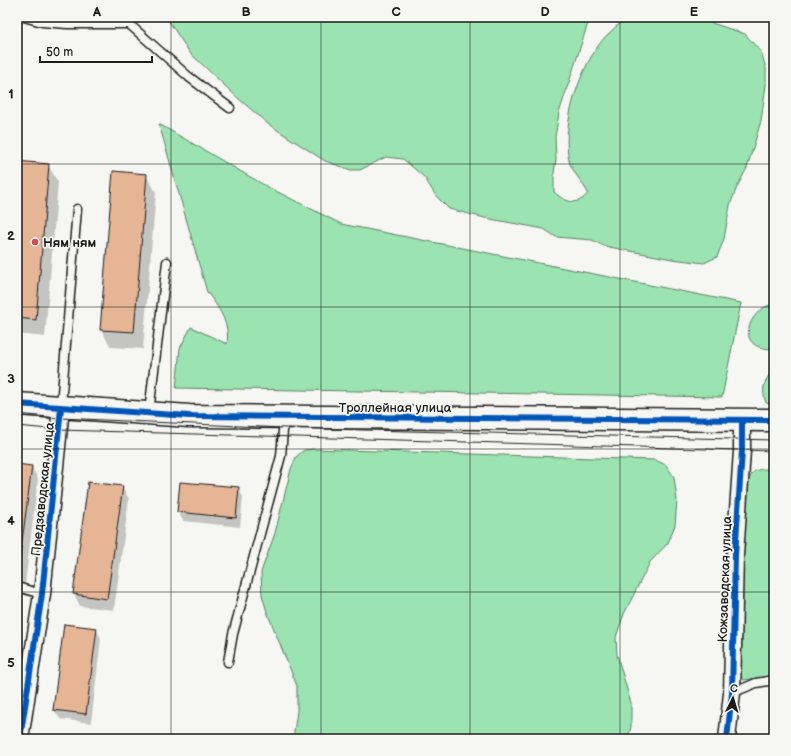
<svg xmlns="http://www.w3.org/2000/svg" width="791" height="756" viewBox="0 0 791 756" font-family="'Balsamiq Sans',sans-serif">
<rect width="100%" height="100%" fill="#f6f6f2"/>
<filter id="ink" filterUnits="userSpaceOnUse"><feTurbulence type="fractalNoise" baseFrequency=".025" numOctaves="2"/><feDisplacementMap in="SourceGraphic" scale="8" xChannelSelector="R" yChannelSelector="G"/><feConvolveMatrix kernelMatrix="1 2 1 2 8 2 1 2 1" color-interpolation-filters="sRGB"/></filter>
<g filter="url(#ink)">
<g fill="#9be3b1" stroke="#5c8066">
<path d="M166 17H590L559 113 555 137 556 159 554 173V192C565 202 578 207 588 193 583 183 572 171 569 161 561 123 580 66 605 37 612 30 620 23 628 17H694L745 34 761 52 766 68V85L761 121 747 168 737 187 730 205 724 239 717 257 704 263 672 259 604 246 592 240 556 237 544 229 485 218 449 209 436 196 424 177 403 159 386 157 360 170H351L325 161 268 124 239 99 190 53Z"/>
<path d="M159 124 266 186 341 224 741 303 722 397 176 388 180 348 191 327 227 344C230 323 219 308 207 292Z"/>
<path d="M774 304V349C731 350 750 307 774 304Z"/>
<path d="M774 369V405L766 403C761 389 764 380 774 369Z"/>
<polygon points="314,449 655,460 666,465 674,477 677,500 675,525 668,543 650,562 624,614 616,637 617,655 631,703 631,727 628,739 293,739 297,711 297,686 267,612 262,595 261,572 275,533 291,469 296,457 304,450"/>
<path d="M774 469V676L743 680 739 674 740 602 747 485C752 468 757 469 774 469Z"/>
</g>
<g fill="#0003">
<polygon points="48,165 58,182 45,337 17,334 17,177"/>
<polygon points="146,175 156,192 143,349 111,347 101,330"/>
<polygon points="17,465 32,467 38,479 25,584 17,583"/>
<polygon points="181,483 238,488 243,497 240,527 183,521 178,512"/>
<polygon points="122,487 129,499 114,610 80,606 74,594"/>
<polygon points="96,629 101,638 91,723 60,719 54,710"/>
</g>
<g fill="#e5b596" stroke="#1c1c1c">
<polygon points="17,161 49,164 36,320 17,318"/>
<polygon points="113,171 147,174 134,332 100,330"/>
<polygon points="17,464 32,466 18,572 17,572"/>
<polygon points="88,482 123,486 107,599 73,594"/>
<polygon points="180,482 239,487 236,518 177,512"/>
<polygon points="64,624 97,628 86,714 53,710"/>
</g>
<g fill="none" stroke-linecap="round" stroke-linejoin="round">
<defs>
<g id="lane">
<polyline points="24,17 42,22 67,24 129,24 189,77 230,108"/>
<polyline points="61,405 77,209"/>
<polyline points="149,412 167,262"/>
<polyline points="17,587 42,594"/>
<polyline points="228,662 233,634 281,456 284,418"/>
<polyline points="732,693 756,683 774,680"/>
</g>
<g id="street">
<polyline points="20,739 42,594 61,408"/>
<polyline points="727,739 732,693 735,555 742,451 742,420"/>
</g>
<polyline id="secondary" points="17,404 189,416 774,420"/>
</defs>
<use href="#lane" stroke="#1c1c1c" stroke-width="11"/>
<use href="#street" stroke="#1c1c1c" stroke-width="19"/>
<use href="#secondary" stroke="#1c1c1c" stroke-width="25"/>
<use href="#lane" stroke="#f6f6f2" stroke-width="8"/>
<use href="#street" stroke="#f6f6f2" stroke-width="16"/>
<use href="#secondary" stroke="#f6f6f2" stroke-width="22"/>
<g stroke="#1c1c1c" stroke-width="1">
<polyline points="17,414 60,418 284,428 774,440"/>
<polyline points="17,426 59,430 774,451"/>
</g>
<defs>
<g id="cycleway">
<polyline points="17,404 189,416 774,420"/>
<polyline points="20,739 42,594 61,408"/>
<polyline points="727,739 732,693 735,555 742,451 742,420"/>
</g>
</defs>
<use href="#cycleway" stroke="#f6f6f2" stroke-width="8"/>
<use href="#cycleway" stroke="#0057b8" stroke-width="6"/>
</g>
</g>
<path fill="none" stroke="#1c1c1c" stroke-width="1" stroke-opacity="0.55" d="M171 17V739M321 17V739M470 17V739M620 17V739M17 164H774M17 307H774M17 449H774M17 592H774"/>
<circle fill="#d1495b" stroke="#f6f6f2" stroke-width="1.5" cx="35" cy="242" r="4"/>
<g text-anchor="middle" stroke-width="3.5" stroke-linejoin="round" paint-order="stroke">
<g font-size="13" font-weight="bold" fill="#1c1c1c" stroke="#f6f6f2" text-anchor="start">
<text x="43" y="247">Ням ням</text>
</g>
<g font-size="13" fill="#1c1c1c" stroke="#f6f6f2">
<text x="395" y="412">Троллейная улица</text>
<text transform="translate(42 489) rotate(-84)" y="5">Предзаводская улица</text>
<text transform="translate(724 579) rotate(-88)" y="5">Кожзаводская улица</text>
</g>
</g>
<rect width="791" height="756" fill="none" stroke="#f6f6f2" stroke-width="44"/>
<g transform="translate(733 698) rotate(5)" stroke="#f6f6f2" stroke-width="3" paint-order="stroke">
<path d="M0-3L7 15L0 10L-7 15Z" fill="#1c1c1c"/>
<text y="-6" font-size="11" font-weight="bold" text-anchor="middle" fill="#1c1c1c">С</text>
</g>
<path d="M40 56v6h112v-6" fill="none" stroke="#1c1c1c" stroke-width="2"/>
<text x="46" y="56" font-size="12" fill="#1c1c1c" stroke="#f6f6f2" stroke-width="3" paint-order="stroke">50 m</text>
<rect x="22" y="22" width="747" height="712" fill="none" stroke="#1c1c1c" stroke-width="1.5"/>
<g font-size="13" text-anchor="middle" font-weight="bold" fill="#1c1c1c">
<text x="97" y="16">A</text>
<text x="246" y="16">B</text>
<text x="396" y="16">C</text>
<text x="545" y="16">D</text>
<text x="694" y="16">E</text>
<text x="11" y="98">1</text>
<text x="11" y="240">2</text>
<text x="11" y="383">3</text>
<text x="11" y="525">4</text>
<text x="11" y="667">5</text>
</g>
</svg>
